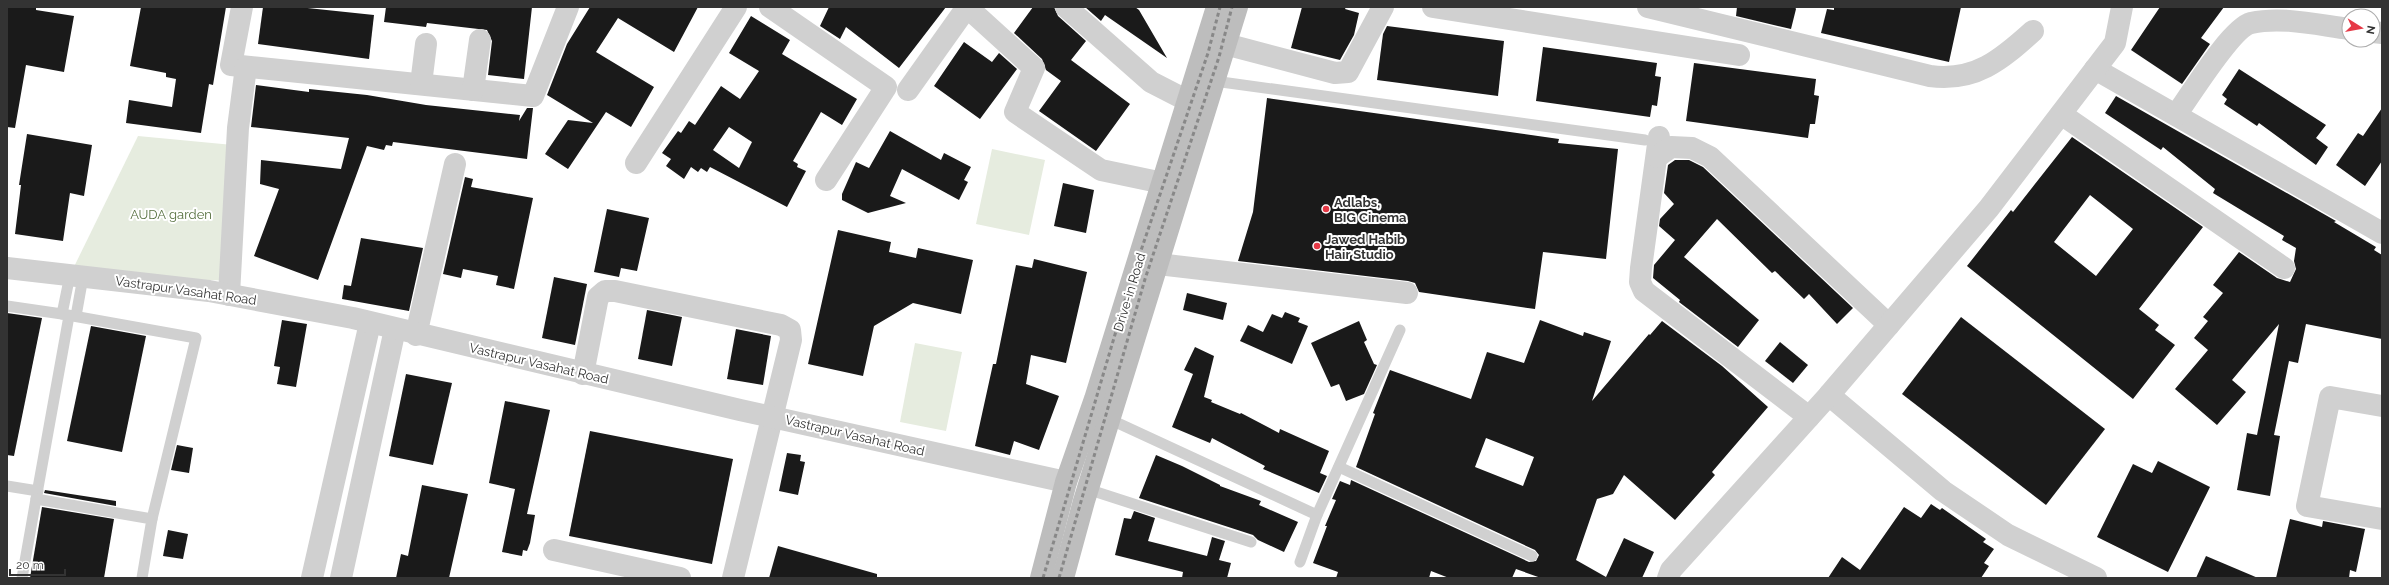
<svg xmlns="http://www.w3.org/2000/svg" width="2389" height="585" viewBox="0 0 2389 585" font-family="Raleway,sans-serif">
<rect width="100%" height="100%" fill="#fff"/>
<g fill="#e6ecdf">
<polygon points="138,136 233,145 235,281 70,275"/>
<polygon points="992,149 1045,160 1029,235 976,224"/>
<polygon points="915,343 962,352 946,431 900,422"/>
</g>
<g fill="#1a1a1a" fill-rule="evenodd">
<polygon points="7,7 36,7 36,10 74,16 64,72 26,65 15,128 7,127"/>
<polygon points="141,7 226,7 213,85 209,84 201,133 126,123 129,100 172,107 176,79 166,77 166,73 130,66"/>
<polygon points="263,7 298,7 374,15 369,59 258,44"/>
<polygon points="386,7 532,7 524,79 488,75 492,41 487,30 427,23 426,27 384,22"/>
<polygon points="590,7 698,7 674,52 618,18 596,52 654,87 631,127 606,112 568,169 545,154 568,120 593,123 547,95 567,44"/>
<polygon points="829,7 946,7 899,68 846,27 840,39 820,26"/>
<polygon points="1033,7 1054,7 1058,16 1086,41 1071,60 1130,104 1096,151 1039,111 1061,81 1046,70 1042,59 1014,33"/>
<polygon points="1085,7 1135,7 1139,10 1167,58 1105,15 1101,21"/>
<polygon points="1302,7 1346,7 1345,9 1359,13 1354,35 1340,60 1291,48"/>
<polygon points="1737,7 1795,7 1796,9 1791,29 1736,16"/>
<polygon points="1834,7 1961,7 1949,62 1821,33 1827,9 1834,10"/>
<polygon points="2160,7 2224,7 2201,38 2210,44 2182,84 2131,50"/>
<path d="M751 16 790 40 782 54 857 99 842 125 821 112 793 161 798 164 797 167 806 171 787 207 710 167 707 172 701 168 698 172 691 167 684 179 666 166 671 159 662 153 678 131 681 133 689 121 695 125 721 86 740 99 759 71 729 53ZM729 127 752 142 739 168 713 150Z"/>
<polygon points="1387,26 1504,41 1498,96 1377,80 1383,34"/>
<polygon points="964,42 992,62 999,53 1017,69 980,119 934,86"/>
<polygon points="1543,47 1657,63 1655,76 1661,77 1657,106 1652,105 1650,117 1536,101"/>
<polygon points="1694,63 1816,79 1814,95 1819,96 1815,124 1810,124 1808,138 1686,121"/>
<polygon points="2239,69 2326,125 2316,138 2328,147 2316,165 2259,123 2257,126 2224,104 2227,99 2222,95"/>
<polygon points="256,85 309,92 309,89 367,95 426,105 520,115 519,121 527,108 533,108 527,159 393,142 392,146 386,145 384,150 367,146 318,280 254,256 279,189 260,184 261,160 341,169 349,138 251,127"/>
<polygon points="2116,96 2336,221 2334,222 2376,247 2374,250 2382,255 2382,339 2306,324 2298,363 2289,361 2274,435 2280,436 2270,496 2237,490 2247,433 2257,435 2279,324 2232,380 2246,392 2217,425 2175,389 2208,350 2194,338 2208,321 2203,317 2223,293 2213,285 2239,252 2277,278 2290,282 2296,269 2294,261 2296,248 2282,240 2284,236 2213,193 2215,189 2163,147 2161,150 2105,113"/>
<polygon points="1267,98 1559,139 1558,143 1618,149 1606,259 1543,252 1535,309 1419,292 1415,283 1408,281 1238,261 1253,212"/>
<polygon points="2382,108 2382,161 2365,186 2336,165 2358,133 2363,136"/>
<polygon points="890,131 941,160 944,153 971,167 964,180 968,182 959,200 902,169 890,196 906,203 868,213 842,200 842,194 856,162 869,168"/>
<polygon points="27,134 92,145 84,196 70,193 63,241 15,234 21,185 19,185"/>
<path d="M2072 137 2203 227 2139 309 2159 325 2155 330 2175 345 2133 399 1967 266 2011 210 2013 212ZM2090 195 2133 229 2096 276 2054 242Z"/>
<polygon points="1675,160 1689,160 1703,167 1853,308 1837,324 1809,294 1804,299 1775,271 1772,273 1717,219 1684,257 1759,320 1738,347 1679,302 1680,300 1653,278 1654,265 1675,240 1659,226 1660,219 1674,204 1664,193 1668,165"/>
<polygon points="465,177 473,179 471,187 533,198 514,289 496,285 498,276 463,269 461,278 443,274"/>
<polygon points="1063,183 1094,190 1086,233 1054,226"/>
<polygon points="607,209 649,218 637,271 621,268 619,277 594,272"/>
<polygon points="838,230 891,242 889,252 916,258 918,248 973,260 961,314 913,303 874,326 863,376 808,364"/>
<polygon points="361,238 423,248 409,311 342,299 344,285 351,286"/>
<polygon points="1034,259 1087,272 1066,363 1031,355 1026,384 1059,396 1039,450 1014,441 1010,455 975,446 993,364 996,364 1016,265 1032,268"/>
<polygon points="554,277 587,284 575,345 542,338"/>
<polygon points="1187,293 1227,303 1223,320 1183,310"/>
<polygon points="647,310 682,317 672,366 638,359"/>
<polygon points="1285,312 1300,318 1298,322 1308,326 1292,364 1240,341 1248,325 1263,332 1272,314 1282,318"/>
<polygon points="7,313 42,318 14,456 7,455"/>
<polygon points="1961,317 2105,429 2046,505 1902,394"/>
<polygon points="282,320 307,324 296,387 277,384 280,367 274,366"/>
<path d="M1540 320 1583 336 1584 332 1611 341 1592 401 1649 334 1650 335 1662 321 1722 366 1768 407 1712 472 1715 475 1675 520 1624 475 1613 494 1597 499 1576 560 1606 577 1624 538 1654 552 1642 578H1541L1516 569 1512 578H1449L1431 571 1429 578H1336L1338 572 1313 563 1327 526H1325L1336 500 1332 499 1340 481 1350 485 1351 480 1529 562 1536 561 1539 555 1535 550 1356 467 1375 414 1373 413 1390 370 1471 399 1487 352 1524 363ZM1486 438 1534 457 1523 486 1475 467Z"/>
<polygon points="1359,321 1367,340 1364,342 1374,364 1377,365 1364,394 1346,401 1339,384 1331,387 1311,343"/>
<polygon points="91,326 146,336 122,452 67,441"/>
<polygon points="736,329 771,336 763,385 727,379"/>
<polygon points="1780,342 1808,365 1793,383 1765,361"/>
<polygon points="1195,347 1214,356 1204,397 1212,400 1211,402 1240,414 1241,413 1279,433 1280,429 1329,451 1320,473 1327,476 1319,493 1263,469 1265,466 1212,438 1210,443 1172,427 1193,374 1184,370"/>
<polygon points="406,374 452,383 433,465 389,456"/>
<polygon points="505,401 550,410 527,514 535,515 530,543 527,551 523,550 522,556 502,552 515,489 489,483"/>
<polygon points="590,431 733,459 712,564 569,536"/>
<polygon points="177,445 193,448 189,473 171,470"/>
<polygon points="787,453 801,455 800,461 805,462 798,495 779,491"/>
<polygon points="1156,455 1182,466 1220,485 1220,486 1261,501 1259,505 1298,522 1284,552 1258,540 1253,535 1139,498"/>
<polygon points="2158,461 2210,487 2168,572 2097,537 2133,464 2152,473"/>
<polygon points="422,485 468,494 449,578 396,578 401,554 408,556"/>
<polygon points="45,490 116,501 116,506 44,493"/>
<polygon points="1931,504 1940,510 1942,508 1986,539 1983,542 1994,549 1984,563 1989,566 1981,578 1828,578 1842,557 1860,570 1904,507 1921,518"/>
<polygon points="42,507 114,519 104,578 30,578"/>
<polygon points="1134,511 1155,518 1148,541 1207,556 1212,537 1225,541 1219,560 1231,563 1227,578 1182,578 1183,572 1115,555 1124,518 1131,519"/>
<polygon points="2290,519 2322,527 2323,521 2365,529 2356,572 2350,570 2349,578 2276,578"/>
<polygon points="168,530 188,534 183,559 163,556"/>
<polygon points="778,546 877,574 877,578 769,578"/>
<polygon points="2206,556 2258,578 2196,578"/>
</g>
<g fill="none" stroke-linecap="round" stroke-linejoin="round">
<g stroke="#d0d0d0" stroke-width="11">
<polyline points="1214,81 1645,140"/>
<polyline points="7,306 62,314 70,275"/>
<polyline points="62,314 196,338 152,519"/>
<polyline points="69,316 36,499 152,519 142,578"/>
<polyline points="76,316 83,277"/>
<polyline points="1109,419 1317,515 1400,330"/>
<polyline points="1339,467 1532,556"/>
<polyline points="7,486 38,491"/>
<polyline points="1084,488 1251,542"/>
<polyline points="1300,562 1317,515"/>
<polyline points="22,578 36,499"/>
</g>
<g stroke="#d0d0d0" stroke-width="22">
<polyline points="242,7 231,65 533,96 568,7"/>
<polyline points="770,7 886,87 826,180"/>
<polyline points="967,7 1034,68 1015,112 1101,170 1163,183"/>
<polyline points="1066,7 1151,82 1188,101"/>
<polyline points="1433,7 1739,55"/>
<path d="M1648 7 1930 76C1975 82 2001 60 2033 31"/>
<polyline points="2373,32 2382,33"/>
<polyline points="1225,44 1335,73 1348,72 1383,7"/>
<polyline points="2095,69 2382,233"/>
<polyline points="421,84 426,44"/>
<polyline points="473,90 480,40"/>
<polyline points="908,90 967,7"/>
<polyline points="2061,114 2284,268"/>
<path d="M2176 115C2190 96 2231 28 2251 23 2282 16 2318 25 2349 29"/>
<polyline points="1659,137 1641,268 1640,282 1644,291 1809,417"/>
<polyline points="1657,157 1671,147 1692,148 1710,157 1889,325"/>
<polyline points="636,163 736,7"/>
<polyline points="1158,264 1407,293"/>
<polyline points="229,295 238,128 246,67"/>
<polyline points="416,335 455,164"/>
<polyline points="583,374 598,297 605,291 615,291 781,325 790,330 791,340 733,578"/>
<polyline points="1829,395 1943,491 2008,535 2096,578"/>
<polyline points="2382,406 2330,397 2307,506 2382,519"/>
<polyline points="554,550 680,578"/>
<polyline points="312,578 370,323"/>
<polyline points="341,578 395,329"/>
</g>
<g stroke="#d0d0d0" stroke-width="22">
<polyline points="7,268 209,291 353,318 740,410 1066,482"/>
<polyline points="1668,578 1671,570 1829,395 1989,208 2115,43 2122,7"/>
</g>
<g stroke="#bdbdbd" stroke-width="22">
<polyline points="1041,578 1066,482 1095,399 1217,7"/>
<polyline points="1063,578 1084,501 1237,7"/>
</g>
<g stroke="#888" stroke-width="3" stroke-dasharray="4 3" stroke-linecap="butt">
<polyline points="1043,578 1132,277 1208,53 1220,7"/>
<polyline points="1059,578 1145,279 1219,57 1232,7"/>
</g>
</g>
<g fill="#e63946" stroke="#fff" stroke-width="1.5">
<circle cx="1326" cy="209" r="4"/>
<circle cx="1317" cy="246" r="4"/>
</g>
<g text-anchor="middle" stroke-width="4" stroke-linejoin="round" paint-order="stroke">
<g font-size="13" font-weight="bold" fill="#333" stroke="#fff" text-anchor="start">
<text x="1334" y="207">Adlabs,<tspan x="1334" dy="15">BIG Cinema</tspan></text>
<text x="1325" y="244">Jawed Habib<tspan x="1325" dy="15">Hair Studio</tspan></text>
</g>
<g font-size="13" fill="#56703f" stroke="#fff">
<text x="171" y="219">AUDA garden</text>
</g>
<g font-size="13" fill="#333" stroke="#fff">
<text transform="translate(186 290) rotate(8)" y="5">Vastrapur Vasahat Road</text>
<text transform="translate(1129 292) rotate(-73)" y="5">Drive-in Road</text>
<text transform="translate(539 363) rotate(13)" y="5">Vastrapur Vasahat Road</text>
<text transform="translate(855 435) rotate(13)" y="5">Vastrapur Vasahat Road</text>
</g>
</g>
<rect width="2389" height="585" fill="none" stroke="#333333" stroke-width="16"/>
<g transform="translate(2361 28) rotate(101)"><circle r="19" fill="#ffffff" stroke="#adadad"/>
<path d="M0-3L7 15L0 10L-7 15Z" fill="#e63946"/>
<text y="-6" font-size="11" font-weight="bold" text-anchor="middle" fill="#333333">N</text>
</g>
<path d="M10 569v6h55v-6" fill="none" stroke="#333333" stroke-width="2"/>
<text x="16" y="569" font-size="12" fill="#333333" stroke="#ffffff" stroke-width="3" paint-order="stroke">20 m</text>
</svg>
